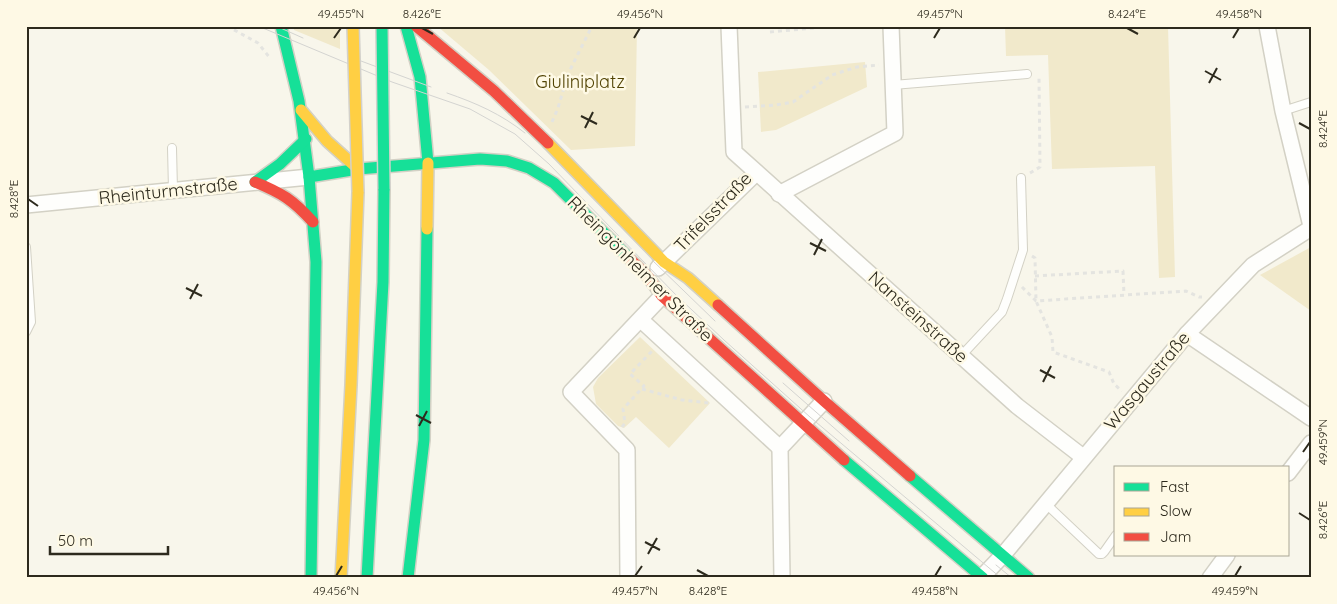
<svg xmlns="http://www.w3.org/2000/svg" width="1337" height="604" viewBox="0 0 1337 604" font-family="Quicksand,sans-serif">
<rect width="100%" height="100%" fill="#f8f6eb"/>
<g fill="#f1e9cb">
<polygon points="294,26 340,26 340,49 294,30"/>
<polygon points="437,26 637,26 635,146 571,150 489,70"/>
<polygon points="1005,26 1168,26 1175,277 1159,278 1155,166 1052,169 1048,55 1006,56"/>
<polygon points="865,62 867,87 776,130 761,132 758,72"/>
<polygon points="1311,247 1311,311 1260,275"/>
<polygon points="640,337 710,403 669,448 636,417 624,428 618,426 596,404 593,387 598,378"/>
</g>
<g fill="none" stroke-linecap="round" stroke-linejoin="round">
<defs>
<g id="lane">
<polyline points="893,85 1027,74"/>
<polyline points="1283,111 1311,102"/>
<polyline points="172,148 173,190"/>
<polyline points="26,247 31,322 26,332"/>
<polyline points="961,356 1002,312 1007,299 1023,250 1021,178"/>
<polyline points="1045,503 1099,554 1102,554 1104,552 1116,535"/>
</g>
<g id="street">
<polyline points="729,26 734,152 1017,406 1083,457"/>
<polyline points="1267,26 1283,111 1311,226"/>
<polyline points="779,194 895,133 891,26"/>
<polyline points="26,205 309,177"/>
<polyline points="658,268 756,173"/>
<polyline points="641,320 780,448"/>
<polyline points="1187,334 1311,418"/>
<polyline points="1288,473 1311,443"/>
<polyline points="628,578 627,450 571,392 662,296"/>
<polyline points="782,578 780,448 824,401"/>
<polyline points="981,578 1003,555 1187,334 1253,265 1311,228"/>
<polyline points="1210,578 1227,555"/>
</g>
<g id="fast">
<polyline points="281,26 299,101 309,177 358,169 480,159 507,161 529,168 554,183 628,257"/>
<polyline points="406,26 420,77 428,163"/>
<polyline points="309,177 316,262 311,578"/>
<polyline points="255,182 280,164 306,139"/>
<polyline points="844,460 983,578"/>
<polyline points="910,476 1029,578"/>
<polyline points="367,578 383,282 384,189"/>
<polyline points="408,578 424,440 427,229"/>
</g>
<g id="slow">
<polyline points="301,110 327,141 358,169"/>
<polyline points="548,143 664,262 688,278 718,305"/>
<polyline points="427,229 428,163"/>
<polyline points="341,578 351,385 358,192"/>
</g>
<g id="jam">
<polyline points="416,26 494,91 548,143"/>
<path d="M255 182C282 193 293 200 313 222"/>
<polyline points="628,257 648,277 662,296 844,460"/>
<polyline points="718,305 824,401 910,476"/>
</g>
</defs>
<use href="#lane" stroke="#d3d1c5" stroke-width="10"/>
<use href="#street" stroke="#d3d1c5" stroke-width="18"/>
<use href="#fast" stroke="#d3d1c5" stroke-width="14"/>
<use href="#slow" stroke="#d3d1c5" stroke-width="14"/>
<use href="#jam" stroke="#d3d1c5" stroke-width="14"/>
<g stroke="#e4e4e0" stroke-width="3" stroke-dasharray="4 4" stroke-linecap="butt">
<polyline points="227,26 258,43 270,58"/>
<polyline points="770,32 834,26"/>
<polyline points="745,107 776,105 793,102 832,75 857,67 879,65"/>
<polyline points="552,122 558,108 568,74 592,26"/>
<polyline points="1030,173 1040,167 1039,76"/>
<polyline points="1032,256 1035,258 1036,301 1052,337 1053,352 1109,372 1114,384 1122,391"/>
<polyline points="1035,276 1123,271 1124,295"/>
<polyline points="1022,287 1036,301 1186,291 1199,297 1202,297"/>
<polyline points="642,389 682,400 709,403"/>
<polyline points="622,427 625,423 623,409 644,386 630,374 653,350"/>
</g>
<use href="#lane" stroke="#fefefc" stroke-width="8"/>
<use href="#street" stroke="#fefefc" stroke-width="15"/>
<use href="#fast" stroke="#16e098" stroke-width="11"/>
<use href="#slow" stroke="#ffcf43" stroke-width="11"/>
<use href="#jam" stroke="#f24e42" stroke-width="11"/>
<g stroke="#d4d4d1" stroke-width="1">
<polyline points="258,26 392,82 470,109 515,134 549,164 676,295 724,340 810,417 1001,578"/>
<polyline points="276,26 303,38"/>
<polyline points="361,61 431,87"/>
<path d="M447 93C476 103 501 114 525 133"/>
<polyline points="652,260 715,321"/>
<polyline points="783,383 849,441"/>
<polyline points="996,565 1012,578"/>
</g>
<defs>
<polyline id="fast-bridge" points="382,26 384,189"/>
<polyline id="slow-bridge" points="353,26 358,192"/>
</defs>
<use href="#fast-bridge" stroke="#d3d1cb" stroke-width="14" stroke-linecap="butt"/>
<use href="#slow-bridge" stroke="#d3d1cb" stroke-width="14" stroke-linecap="butt"/>
<use href="#fast-bridge" stroke="#16e098" stroke-width="11"/>
<use href="#slow-bridge" stroke="#ffcf43" stroke-width="11"/>
</g>
<path fill="none" stroke="#2d2a1d" stroke-width="2" d="M422 28 433 34M1127 28 1138 34M334 38 341 28M634 38 640 28M934 38 940 28M1233 38 1239 28M1205 71 1221 80M1209 83 1217 68M581 116 597 124M1299 123 1310 129M585 128 593 112M28 199 38 206M810 243 826 251M814 255 822 239M186 288 202 296M190 299 198 284M1040 370 1055 378M1043 382 1051 366M416 415 431 423M419 426 427 411M1303 452 1310 442M1299 513 1310 520M645 542 660 550M648 554 657 538M697 570 708 576M336 576 342 566M635 576 642 566M935 576 941 566M1235 576 1241 566"/>
<g text-anchor="middle" stroke-width="5" stroke-linejoin="round" paint-order="stroke">
<g font-size="18" fill="#514303" stroke="#fef9e5">
<text x="580" y="88">Giuliniplatz</text>
</g>
<g font-size="18" fill="#2d2a1d" stroke="#fef9e5">
<text transform="translate(168 191) rotate(-6)" y="6">Rheinturmstraße</text>
<text transform="translate(713 212) rotate(-46)" y="6">Trifelsstraße</text>
<text transform="translate(640 269) rotate(45)" y="6">Rheingönheimer Straße</text>
<text transform="translate(918 317) rotate(42)" y="6">Nansteinstraße</text>
<text transform="translate(1147 381) rotate(-50)" y="6">Wasgaustraße</text>
</g>
</g>
<rect width="1337" height="604" fill="none" stroke="#fef9e5" stroke-width="55"/>
<rect x="1114" y="466" width="175" height="90" fill="#fef9e5" stroke="#aaa695"/>
<rect x="1124" y="483" width="25" height="8" fill="#16e098" stroke="#aaa695"/>
<text x="1160" y="492" font-size="15" fill="#2d2a1d">Fast</text>
<rect x="1124" y="508" width="25" height="8" fill="#ffcf43" stroke="#aaa695"/>
<text x="1160" y="516" font-size="15" fill="#2d2a1d">Slow</text>
<rect x="1124" y="533" width="25" height="8" fill="#f24e42" stroke="#aaa695"/>
<text x="1160" y="542" font-size="15" fill="#2d2a1d">Jam</text>
<path d="M50 546v8h118v-8" fill="none" stroke="#2d2a1d" stroke-width="2.5"/>
<text x="58" y="546" font-size="15" fill="#2d2a1d" stroke="#fef9e5" stroke-width="4" paint-order="stroke">50 m</text>
<rect x="28" y="28" width="1282" height="548" fill="none" stroke="#2d2a1d" stroke-width="2"/>
<g font-size="12" text-anchor="middle" fill="#2d2a1d">
<text x="341" y="18">49.455°N</text>
<text x="422" y="18">8.426°E</text>
<text x="640" y="18">49.456°N</text>
<text x="940" y="18">49.457°N</text>
<text x="1127" y="18">8.424°E</text>
<text x="1239" y="18">49.458°N</text>
<text transform="translate(1323 129) rotate(-90)" y="4">8.424°E</text>
<text transform="translate(14 199) rotate(-90)" y="4">8.428°E</text>
<text transform="translate(1323 442) rotate(-90)" y="4">49.459°N</text>
<text transform="translate(1323 520) rotate(-90)" y="4">8.426°E</text>
<text x="336" y="595">49.456°N</text>
<text x="635" y="595">49.457°N</text>
<text x="708" y="595">8.428°E</text>
<text x="935" y="595">49.458°N</text>
<text x="1235" y="595">49.459°N</text>
</g>
</svg>
